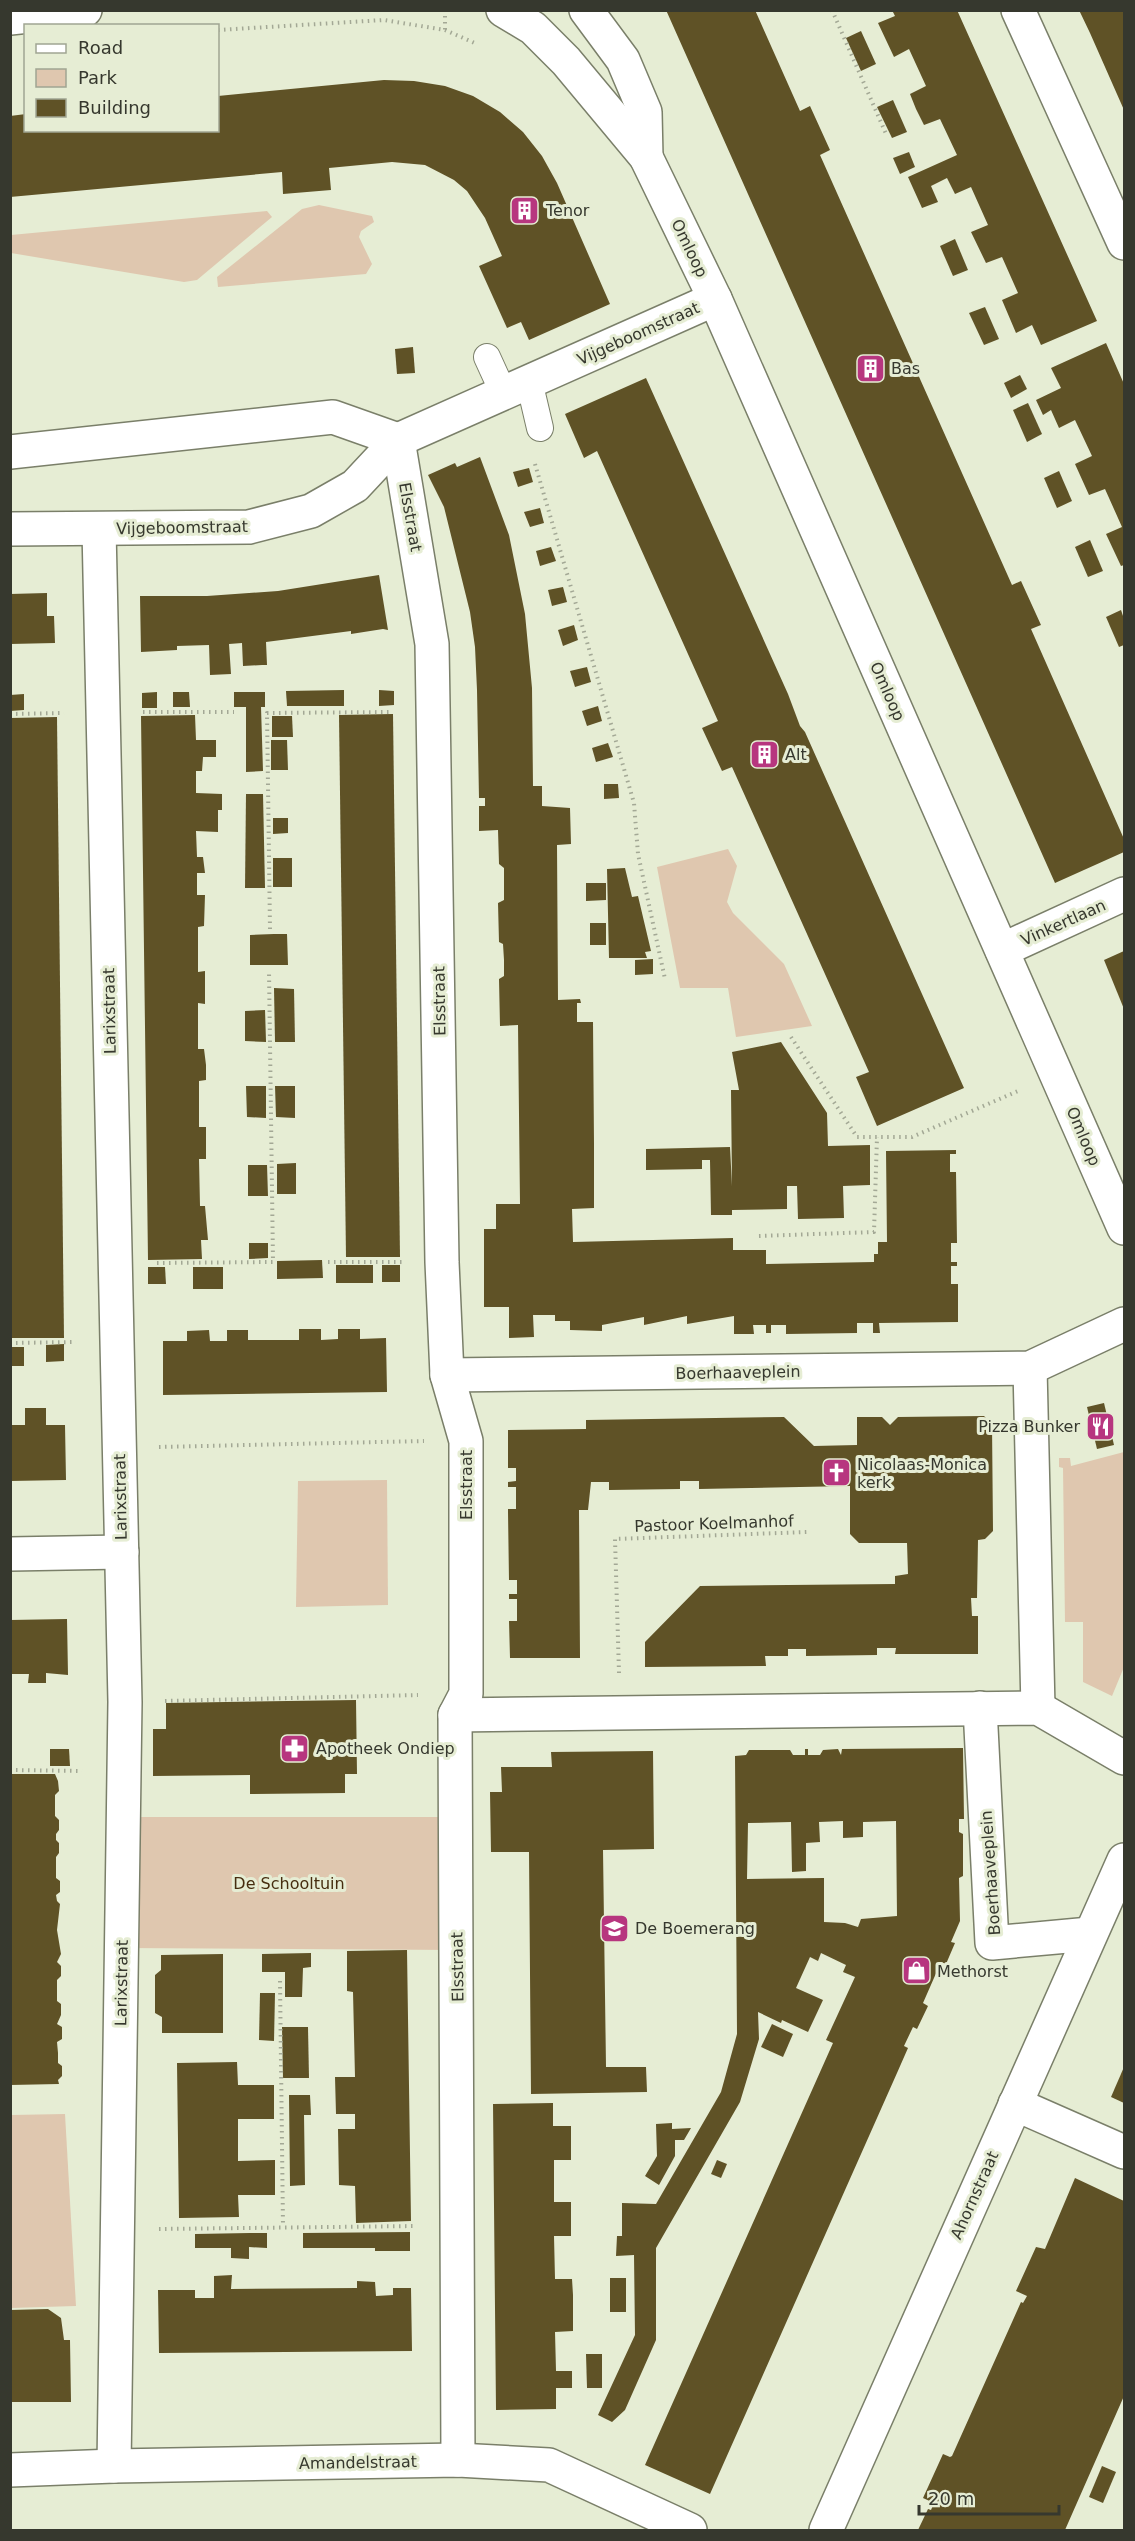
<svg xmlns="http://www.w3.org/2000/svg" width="1135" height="2541" viewBox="0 0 1135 2541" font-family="'DejaVu Sans',sans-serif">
<rect width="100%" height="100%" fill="#e6edd4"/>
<g fill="#dfc7af">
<polygon points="319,205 372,216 374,222 361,231 359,237 372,264 366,274 218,287 217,277 302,209"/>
<polygon points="267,211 272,217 197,280 184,282 11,253 11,235"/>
<polygon points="728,849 737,866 727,902 733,913 784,964 812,1026 736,1037 728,988 680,988 657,867"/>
<polygon points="1124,1452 1124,1667 1112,1696 1083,1682 1083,1622 1065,1622 1063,1468 1059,1467 1059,1458 1070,1458 1071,1466"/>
<polygon points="387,1480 388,1605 296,1607 298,1481"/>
<polygon points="123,1817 455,1817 457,1950 121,1948"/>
<polygon points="65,2114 76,2306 11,2308 11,2115"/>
</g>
<g fill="#5f5226" fill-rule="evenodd">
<polygon points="666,10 755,10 800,111 810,106 830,150 820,155 1012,585 1021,581 1041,625 1031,629 1124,839 1124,852 1055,883"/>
<polygon points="892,10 957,10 1097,321 1041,345 1032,325 1016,333 1002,300 1018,293 1002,257 986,263 971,232 988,225 971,187 955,194 947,178 931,186 938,202 922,208 908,177 957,155 940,119 924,125 916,109 910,94 926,86 909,49 894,57 878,23 895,16"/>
<polygon points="1079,10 1124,10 1124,110 1090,33"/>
<polygon points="861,31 876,64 861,71 846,38"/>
<polygon points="384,80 414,81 445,86 473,96 500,112 523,132 542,156 557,183 610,304 529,340 521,322 507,328 479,266 502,256 485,218 467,191 454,180 425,165 392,162 329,168 331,190 283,194 282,172 10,197 10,116 26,114 26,130 218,130 218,96"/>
<polygon points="893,100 907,132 892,138 877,107"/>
<polygon points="909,152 915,167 900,174 893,158"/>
<polygon points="955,239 968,270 953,276 940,246"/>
<polygon points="985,307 999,339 984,345 969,313"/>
<polygon points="1106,343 1124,384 1124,565 1121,566 1106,534 1122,527 1105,489 1089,495 1075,464 1092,456 1075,420 1059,428 1051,410 1043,415 1036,400 1061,388 1051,368"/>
<polygon points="413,347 415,373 397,374 395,349"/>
<polygon points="1020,375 1027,389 1011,398 1004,383"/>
<polygon points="646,378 788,694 800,726 805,732 964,1088 877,1126 856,1077 869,1072 732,767 722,771 702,728 718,721 597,451 584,458 565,414"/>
<polygon points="1028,403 1042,434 1027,442 1013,410"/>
<polygon points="480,457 509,535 525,614 532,688 533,786 542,786 542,806 570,808 571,844 557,845 558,1000 580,999 581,1003 577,1003 577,1022 593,1022 594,1144 594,1208 572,1209 573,1242 733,1238 733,1250 766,1250 766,1264 874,1262 874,1254 878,1254 878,1242 887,1242 886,1151 956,1150 956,1154 950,1154 950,1172 956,1172 957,1243 951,1243 951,1262 957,1262 957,1266 951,1266 951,1284 958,1284 958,1322 879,1323 880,1333 873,1333 873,1323 857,1323 857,1333 786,1334 786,1325 771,1325 771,1333 766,1333 766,1325 753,1325 754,1334 734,1334 734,1316 687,1324 687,1316 644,1325 644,1317 602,1325 602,1331 570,1330 570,1321 555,1321 555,1315 533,1315 534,1337 509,1338 509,1307 484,1307 484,1229 496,1229 496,1204 520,1204 518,1025 500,1026 499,979 504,976 504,960 503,944 499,942 498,903 504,900 504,868 499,864 498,830 479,831 479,806 485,806 485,798 479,798 477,690 475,647 470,612 444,507 428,475 455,463 457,467"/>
<polygon points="529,468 533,482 518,487 513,472"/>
<polygon points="1059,471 1072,501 1057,508 1044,478"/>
<polygon points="540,508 544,523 530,527 524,512"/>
<polygon points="1090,540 1103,571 1088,577 1075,547"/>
<polygon points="551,547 556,561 540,566 536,551"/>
<polygon points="379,575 388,630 383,629 351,634 351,631 266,642 267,665 262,665 243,666 242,643 229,644 231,674 210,675 209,645 177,646 177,650 141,652 140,596 207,596 278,591"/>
<polygon points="563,587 567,602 552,606 548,590"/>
<polygon points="47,593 47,616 54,616 55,643 10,644 10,594"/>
<polygon points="1121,610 1124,619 1124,645 1119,647 1106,617"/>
<polygon points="574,625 578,640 563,646 558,630"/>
<polygon points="587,667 591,682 575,687 570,671"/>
<polygon points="344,690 344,706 287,706 286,691"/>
<polygon points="379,690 394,691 394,705 379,706"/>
<polygon points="157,692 157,708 142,708 142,693"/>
<polygon points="173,692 189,692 190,707 173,707"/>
<polygon points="234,692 265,692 265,707 261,707 263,771 246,772 246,707 234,707"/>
<polygon points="24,694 24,710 10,711 10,695"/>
<polygon points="598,706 602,721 587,726 582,711"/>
<polygon points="393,714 400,1257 346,1257 339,715"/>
<polygon points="195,715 196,740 216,740 216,757 203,757 202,771 196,771 196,793 222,794 222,810 218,810 218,832 196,831 197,857 203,857 205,873 197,873 197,895 205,895 204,926 198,927 198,972 205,971 205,1004 198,1003 198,1049 204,1049 206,1065 206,1080 199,1081 199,1127 206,1127 206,1159 199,1159 200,1206 205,1206 208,1240 201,1240 202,1259 148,1260 141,716"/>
<polygon points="272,716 292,716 293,737 272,737"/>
<polygon points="57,717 64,1338 10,1338 10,718"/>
<polygon points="271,740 287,740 288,770 271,770"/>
<polygon points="608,743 613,757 596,762 592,748"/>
<polygon points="604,784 618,784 619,798 604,799"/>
<polygon points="246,794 263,794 265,888 245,888"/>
<polygon points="273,818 288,818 288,833 273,834"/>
<rect x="273" y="858" width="19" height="29"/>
<polygon points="625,868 632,897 638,896 651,951 645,952 647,958 609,958 607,869"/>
<polygon points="586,883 606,883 606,900 586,901"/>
<rect x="590" y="923" width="16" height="22"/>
<polygon points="274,934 287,934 288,965 250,965 250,935"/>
<polygon points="1124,951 1124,1009 1104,960"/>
<polygon points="653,959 653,974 635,975 635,960"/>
<polygon points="274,988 294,989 295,1042 275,1042"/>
<polygon points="265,1010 266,1042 245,1041 245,1011"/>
<polygon points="781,1042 827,1113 828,1146 870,1145 870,1185 843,1186 844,1218 798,1219 797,1186 787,1186 787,1209 732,1210 732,1215 711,1215 710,1160 702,1160 702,1169 646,1170 646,1149 730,1147 732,1186 731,1090 739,1090 732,1052"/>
<polygon points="246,1086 266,1086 266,1118 247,1117"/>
<polygon points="275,1086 295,1086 295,1118 276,1117"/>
<polygon points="296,1163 296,1194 277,1194 277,1164"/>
<polygon points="248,1165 267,1165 268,1196 248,1196"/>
<polygon points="249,1243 268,1243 268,1258 249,1259"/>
<polygon points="322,1260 323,1278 277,1279 277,1261"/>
<rect x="336" y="1265" width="37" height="18"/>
<rect x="382" y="1265" width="18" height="17"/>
<polygon points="148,1267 165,1267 166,1284 148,1284"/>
<rect x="193" y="1267" width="30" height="22"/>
<polygon points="299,1329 321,1329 321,1340 338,1339 338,1329 360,1329 360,1339 386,1338 387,1392 163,1395 163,1341 187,1341 187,1331 209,1330 210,1341 227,1341 227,1330 248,1330 248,1340 299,1340"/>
<polygon points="64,1344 64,1361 46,1362 46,1345"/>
<rect x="10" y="1347" width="14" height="19"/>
<polygon points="1104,1403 1114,1445 1097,1449 1087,1407"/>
<polygon points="25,1408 46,1408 46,1425 65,1425 66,1480 10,1481 10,1425 25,1425"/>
<polygon points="984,1416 992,1424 993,1531 985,1539 978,1540 977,1598 971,1598 972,1616 978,1616 978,1654 895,1654 896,1648 877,1648 877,1655 806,1656 806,1649 788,1649 788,1656 765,1656 766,1666 645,1667 645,1642 700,1586 895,1584 895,1576 908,1574 907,1543 859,1543 850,1534 850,1486 699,1489 699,1481 680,1481 680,1489 609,1490 609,1482 591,1482 588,1510 579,1510 580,1658 510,1658 509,1621 517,1621 517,1599 509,1599 509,1594 517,1594 517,1580 509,1580 508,1512 508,1509 516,1509 516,1487 508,1487 508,1482 516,1481 516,1468 508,1468 508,1430 586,1429 586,1420 784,1417 814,1446 857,1445 857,1417 882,1417 890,1425 898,1417"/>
<polygon points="67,1619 68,1675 46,1673 46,1683 28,1683 29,1674 10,1674 10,1620"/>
<polygon points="356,1700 357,1774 345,1774 345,1793 250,1794 250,1775 153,1776 153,1729 166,1729 166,1703"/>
<path d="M963 1748 964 1819H959V1832L963 1834V1876L959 1878 960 1921 951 1942 955 1943 946 1964 941 1962 923 2003 928 2006 917 2029 913 2027 904 2046 908 2048 897 2073 710 2494 645 2465 833 2043 826 2040 855 1977 843 1972 846 1965 821 1953 818 1961 810 1957 796 1988 823 2000 808 2032 782 2020 781 2023 758 2012 759 2039 740 2102 656 2248V2340L625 2410 612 2422 598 2415 635 2335 634 2255 616 2256 617 2236H622V2203L656 2204 721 2092 737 2034 735 1756 746 1755 749 1750H790L793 1755H805V1749H808V1755H820L823 1750 838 1749 841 1755 842 1749ZM843 1821V1838L863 1837V1822L896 1821 897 1916 861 1919 858 1927 845 1923 824 1922V1878L747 1879 748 1823 791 1822 792 1872 806 1871V1843L820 1842 819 1822Z"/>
<polygon points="50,1749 69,1749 70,1766 50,1766"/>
<polygon points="653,1751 654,1849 603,1850 606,2067 646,2067 647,2092 531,2094 529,1852 491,1852 490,1792 502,1792 501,1767 552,1767 551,1752"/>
<polygon points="10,1774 55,1774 58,1781 59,1791 55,1795 55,1816 59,1820 59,1830 56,1834 56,1840 59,1843 59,1853 56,1857 56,1878 60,1881 60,1892 56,1895 57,1901 60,1904 57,1930 61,1954 57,1962 61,1966 61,1976 57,1980 57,2001 61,2004 61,2015 57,2024 62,2027 62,2039 57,2042 58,2053 58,2063 62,2066 62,2076 58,2080 59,2084 10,2085"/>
<polygon points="407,1950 411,2221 356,2223 355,2186 339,2185 338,2129 355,2129 355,2114 336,2114 335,2077 355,2077 353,1992 347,1991 347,1951"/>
<polygon points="311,1953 311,1967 303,1968 302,1997 285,1997 285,1972 262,1972 262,1954"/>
<polygon points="223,1954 223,2033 162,2033 162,2017 155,2013 155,1975 161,1970 161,1955"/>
<polygon points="260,1993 275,1993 274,2041 259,2040"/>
<polygon points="772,2024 793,2034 783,2057 761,2047"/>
<polygon points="282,2027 308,2027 309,2078 283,2078"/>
<polygon points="237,2062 238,2085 274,2085 274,2119 238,2119 238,2161 275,2160 275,2195 238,2195 239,2217 179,2218 177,2063"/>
<polygon points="1124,2067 1124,2103 1111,2097"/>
<polygon points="289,2095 310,2095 311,2115 304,2115 305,2185 290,2186"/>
<polygon points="553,2103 553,2126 571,2126 571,2160 554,2160 554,2202 571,2202 571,2236 554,2236 555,2279 572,2279 573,2295 573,2331 555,2332 556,2371 572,2371 572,2388 556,2388 556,2409 496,2410 493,2104"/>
<polygon points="672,2123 672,2129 691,2128 684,2140 675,2140 675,2156 659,2185 645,2176 657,2156 656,2124"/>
<polygon points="717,2160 727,2164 721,2178 711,2174"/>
<polygon points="1075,2178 1124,2201 1124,2396 1065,2530 918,2530 928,2509 931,2510 934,2503 923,2498 943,2454 950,2457 952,2456 1021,2302 1023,2303 1027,2296 1016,2291 1036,2247 1045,2249"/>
<polygon points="410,2232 410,2251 375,2251 375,2248 303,2248 303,2233"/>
<polygon points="250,2233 267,2233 267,2248 249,2247 249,2259 231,2258 231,2248 195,2248 195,2234"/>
<polygon points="232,2275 231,2289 357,2288 357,2281 375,2282 376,2296 393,2295 393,2288 411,2288 412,2351 159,2353 158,2290 195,2290 195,2298 214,2298 214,2276"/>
<rect x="610" y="2278" width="16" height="34"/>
<polygon points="10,2310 48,2309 61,2318 64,2340 70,2340 71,2402 10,2402"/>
<polygon points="586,2354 602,2354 602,2388 587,2388"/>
<polygon points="1102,2466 1116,2472 1103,2503 1089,2497"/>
</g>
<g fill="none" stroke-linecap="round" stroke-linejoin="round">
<defs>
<g id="service">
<polyline points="487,357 503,392"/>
<polyline points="529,381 540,428"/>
</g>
<g id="minor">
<polyline points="1018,10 1124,243"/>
<polyline points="398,440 432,644 442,1262 447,1375 466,1441 466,1694 455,1715 458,2460"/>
<polyline points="10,452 333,417 398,440"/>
<polyline points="10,529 249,527 311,511 355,486 398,440 715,299"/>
<polyline points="99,529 125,1702 114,2466"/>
<polyline points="1002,950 1124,894"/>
<polyline points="1030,1368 1038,1708"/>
<polyline points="447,1375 1030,1368 1124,1324"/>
<polyline points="10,1554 122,1552"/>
<polyline points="980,1708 992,1943 1090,1934"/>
<polyline points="455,1715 1038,1708 1124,1758"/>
<polyline points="1015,2104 1124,2152"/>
<polyline points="10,2470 114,2466 458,2460 549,2465 690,2530"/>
</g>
<g id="tertiary">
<polyline points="503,10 533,28 566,61 646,157 715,299 1124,1228"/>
<polyline points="586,10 623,60 645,112 646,157"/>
<polyline points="10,18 85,10"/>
<polyline points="826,2530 1124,1860"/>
</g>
</defs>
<use href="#service" stroke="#7a7f69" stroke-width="28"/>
<use href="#minor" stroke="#7a7f69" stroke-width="36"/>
<use href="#tertiary" stroke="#7a7f69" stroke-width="36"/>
<g stroke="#a3a895" stroke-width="4" stroke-dasharray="1.5 4.5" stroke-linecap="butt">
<polyline points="445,10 445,30"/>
<polyline points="832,10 887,136"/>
<polyline points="218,30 384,20 445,30 477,44"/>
<polyline points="535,464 634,803 638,854 665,979"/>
<polyline points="143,712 234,712"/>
<polyline points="10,714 64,713"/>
<polyline points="270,929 267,713 392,712"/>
<polyline points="791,1037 857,1137 912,1137 1018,1091"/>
<polyline points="759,1236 874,1232 877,1137"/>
<polyline points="328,1262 402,1262"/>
<polyline points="157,1263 273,1262 269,971"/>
<polyline points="10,1343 76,1342"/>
<polyline points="159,1447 424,1441"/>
<polyline points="619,1673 615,1539 807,1532"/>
<polyline points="165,1701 418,1695"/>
<polyline points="10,1770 82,1771"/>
<polyline points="280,1981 283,2226"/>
<polyline points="159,2229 416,2226"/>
</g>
<use href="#service" stroke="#fff" stroke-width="26"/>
<use href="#minor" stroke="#fff" stroke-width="33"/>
<use href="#tertiary" stroke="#fff" stroke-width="33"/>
</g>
<defs>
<symbol id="building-square" viewBox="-11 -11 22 22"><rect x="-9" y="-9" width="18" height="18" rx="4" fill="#b7367f" stroke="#e6edd4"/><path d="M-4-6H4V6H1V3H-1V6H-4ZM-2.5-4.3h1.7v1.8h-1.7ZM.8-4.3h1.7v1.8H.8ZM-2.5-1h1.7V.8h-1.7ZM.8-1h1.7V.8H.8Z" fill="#fff"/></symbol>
<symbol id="restaurant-square" viewBox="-11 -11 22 22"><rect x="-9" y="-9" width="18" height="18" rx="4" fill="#b7367f" stroke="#e6edd4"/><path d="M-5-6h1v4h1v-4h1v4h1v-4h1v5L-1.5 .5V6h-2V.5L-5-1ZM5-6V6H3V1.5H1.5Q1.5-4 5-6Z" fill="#fff"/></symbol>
<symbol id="church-square" viewBox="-11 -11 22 22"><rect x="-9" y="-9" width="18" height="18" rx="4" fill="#b7367f" stroke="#e6edd4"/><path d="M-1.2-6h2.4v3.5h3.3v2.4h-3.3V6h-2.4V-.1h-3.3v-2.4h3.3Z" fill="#fff"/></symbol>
<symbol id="pharmacy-square" viewBox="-11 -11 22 22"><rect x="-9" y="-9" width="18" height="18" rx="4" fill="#b7367f" stroke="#e6edd4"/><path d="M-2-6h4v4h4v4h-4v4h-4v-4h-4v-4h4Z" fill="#fff"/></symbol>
<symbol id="school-square" viewBox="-11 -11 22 22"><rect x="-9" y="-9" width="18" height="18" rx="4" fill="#b7367f" stroke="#e6edd4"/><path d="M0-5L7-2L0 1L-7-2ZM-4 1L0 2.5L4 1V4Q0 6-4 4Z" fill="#fff"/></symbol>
<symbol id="shop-square" viewBox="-11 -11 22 22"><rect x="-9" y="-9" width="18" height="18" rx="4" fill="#b7367f" stroke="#e6edd4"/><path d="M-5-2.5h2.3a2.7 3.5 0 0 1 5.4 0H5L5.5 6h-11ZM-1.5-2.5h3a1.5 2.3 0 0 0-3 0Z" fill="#fff"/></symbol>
</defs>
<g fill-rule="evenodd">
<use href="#building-square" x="508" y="194" width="33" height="33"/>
<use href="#building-square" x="854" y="352" width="33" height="33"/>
<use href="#building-square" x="748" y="738" width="33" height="33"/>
<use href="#restaurant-square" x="1084" y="1410" width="33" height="33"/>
<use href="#church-square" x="820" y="1456" width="33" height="33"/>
<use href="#pharmacy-square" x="278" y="1732" width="33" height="33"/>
<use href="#school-square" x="598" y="1912" width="33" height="33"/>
<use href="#shop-square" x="900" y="1954" width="33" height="33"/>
</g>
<g text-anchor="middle" stroke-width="6" stroke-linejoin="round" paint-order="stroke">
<g font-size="16" fill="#36382e" stroke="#e6edd4" text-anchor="start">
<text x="546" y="216">Tenor</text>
<text x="891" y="374">Bas</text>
<text x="785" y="760">Alt</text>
<text x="1080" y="1432" text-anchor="end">Pizza Bunker</text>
<text x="857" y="1470">Nicolaas-Monica<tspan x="857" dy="18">kerk</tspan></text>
<text x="316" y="1754">Apotheek Ondiep</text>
<text x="635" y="1934">De Boemerang</text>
<text x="937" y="1977">Methorst</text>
</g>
<g font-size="16" fill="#36382e" stroke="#e6edd4">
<text transform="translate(690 248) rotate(64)" y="6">Omloop</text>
<text transform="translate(638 333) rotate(-24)" y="6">Vijgeboomstraat</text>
<text transform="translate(411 517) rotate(80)" y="6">Elsstraat</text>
<text transform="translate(182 527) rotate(-1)" y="6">Vijgeboomstraat</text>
<text transform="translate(888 691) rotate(66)" y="6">Omloop</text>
<text transform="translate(1063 922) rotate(-24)" y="6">Vinkertlaan</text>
<text transform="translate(439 1001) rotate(-91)" y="6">Elsstraat</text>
<text transform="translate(109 1011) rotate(-91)" y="6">Larixstraat</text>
<text transform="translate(1084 1136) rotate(67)" y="6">Omloop</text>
<text transform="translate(738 1372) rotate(-1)" y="6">Boerhaaveplein</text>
<text transform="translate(466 1485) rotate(-90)" y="6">Elsstraat</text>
<text transform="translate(120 1497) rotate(-91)" y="6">Larixstraat</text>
<text transform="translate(714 1523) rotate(-2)" y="6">Pastoor Koelmanhof</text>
<text transform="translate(990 1873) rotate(-94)" y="6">Boerhaaveplein</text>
<text transform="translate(457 1967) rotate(-91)" y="6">Elsstraat</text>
<text transform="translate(121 1983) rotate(-89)" y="6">Larixstraat</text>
<text transform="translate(974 2195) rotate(-66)" y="6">Ahornstraat</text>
<text transform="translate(358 2462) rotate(-1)" y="6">Amandelstraat</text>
</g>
<g font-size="16" fill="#462d0f" stroke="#e6edd4">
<text x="289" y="1889">De Schooltuin</text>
</g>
</g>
<rect width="1135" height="2541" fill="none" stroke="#36382e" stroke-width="24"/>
<rect x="24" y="24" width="195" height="108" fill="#e6edd4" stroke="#a0a592" stroke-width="1.5"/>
<rect x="36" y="44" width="30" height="9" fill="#ffffff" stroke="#a0a592" stroke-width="1.5"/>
<text x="78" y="54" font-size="18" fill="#36382e">Road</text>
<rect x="36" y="69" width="30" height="18" fill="#dfc7af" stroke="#a0a592" stroke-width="1.5"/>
<text x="78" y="84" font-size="18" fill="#36382e">Park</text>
<rect x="36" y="99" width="30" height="18" fill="#5f5226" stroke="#a0a592" stroke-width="1.5"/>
<text x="78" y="114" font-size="18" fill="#36382e">Building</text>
<path d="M919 2505v9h140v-9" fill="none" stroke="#36382e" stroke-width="3"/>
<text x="928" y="2505" font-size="18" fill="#36382e" stroke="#e6edd4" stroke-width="4.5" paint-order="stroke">20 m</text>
</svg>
